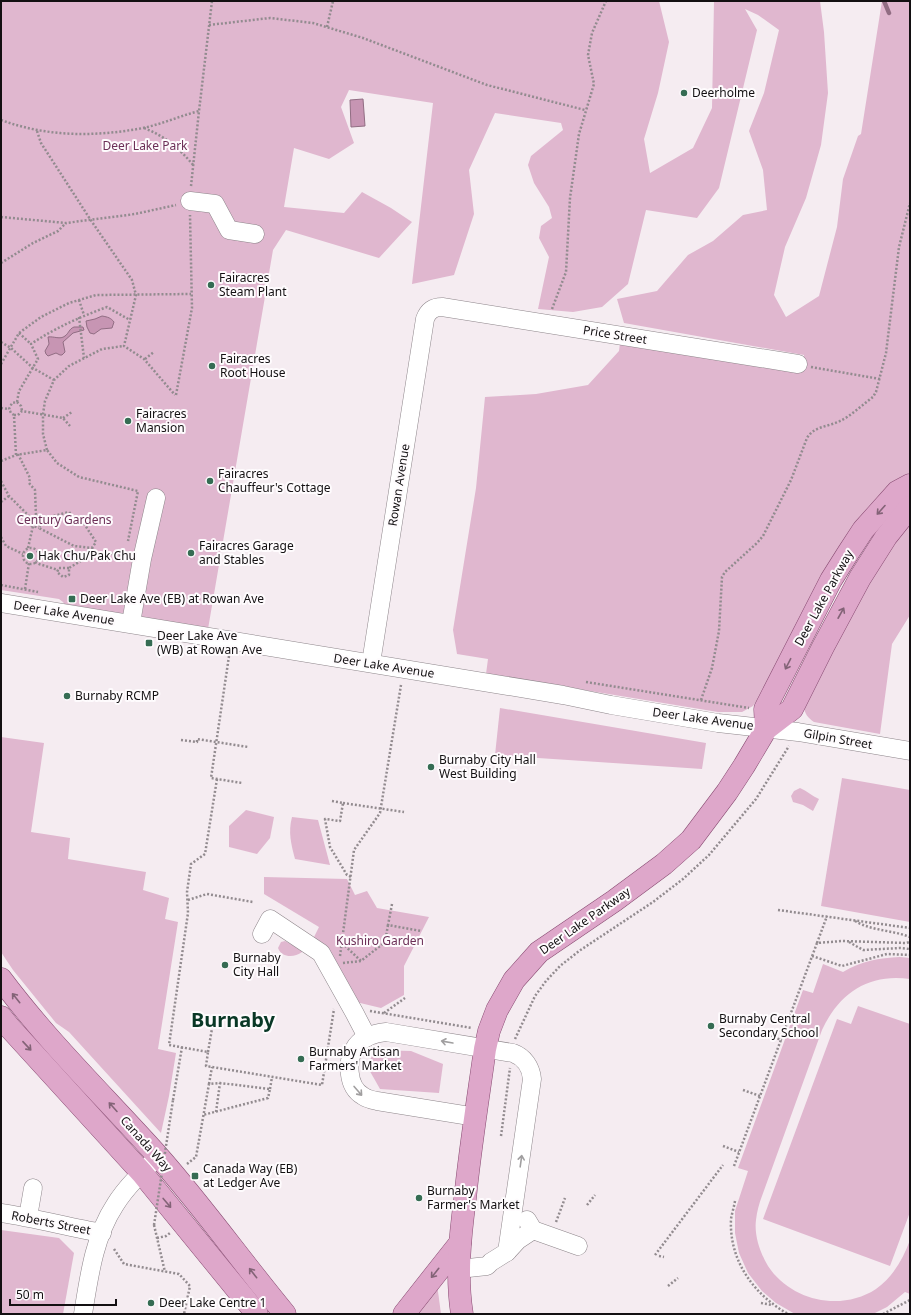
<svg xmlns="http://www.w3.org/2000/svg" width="911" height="1315" viewBox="0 0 911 1315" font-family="'Noto Sans',sans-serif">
<rect width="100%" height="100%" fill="#f5ecf1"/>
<g fill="#e0b7cf">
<polygon points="1,1 659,1 669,42 658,93 644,139 650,173 693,148 712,108 714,1 820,1 824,32 828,93 821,145 806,198 785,247 774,295 786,317 819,296 837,227 843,179 858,136 861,134 882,1 910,1 910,476 753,706 742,712 718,712 486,674 488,659 457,654 453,630 476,488 485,397 536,394 588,385 619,351 620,343 804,359 804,355 624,323 617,299 657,291 688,255 713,241 743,215 767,210 763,170 749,131 764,93 779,30 758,15 745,9 757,30 719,188 697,218 646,210 628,284 602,307 573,312 538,309 549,257 539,238 541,226 552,218 549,207 534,183 528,165 531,156 563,130 561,123 495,113 469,170 474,214 454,275 412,284 433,103 349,90 341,107 354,143 329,159 294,148 284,207 344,213 362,192 391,208 412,222 379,258 286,230 273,250 208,629 65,605 63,602 59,599 1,590"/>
<path d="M910 518V615L892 644 880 734 814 722C808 718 804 713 804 706L867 583Z"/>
<polygon points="500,708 706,743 702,769 495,755"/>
<polygon points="1,737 44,743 31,832 70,838 68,859 146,872 143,890 169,898 165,919 178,922 158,1049 176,1053 169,1096 161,1133 69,1032 56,1023 13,970 1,952"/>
<polygon points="842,778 910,790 910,922 821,906"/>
<path d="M800 788C807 791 812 796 819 799L813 811 803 805 793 802 791 796 794 791Z"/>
<polygon points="246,810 274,817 270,838 257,854 229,847 229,826"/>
<path d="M292 817 318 820 330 865 295 859C291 844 288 832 292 817Z"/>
<polygon points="264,877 347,879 355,895 367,891 377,908 429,917 404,966 404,995 381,1008 356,1002 311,943 319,927 264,894"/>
<path d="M285 941 302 950V952C294 958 282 958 278 948L281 942Z"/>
<path d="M900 957 910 958V979C869 973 839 993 822 1030L762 1196C759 1204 757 1211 756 1220 754 1235 760 1253 768 1266 791 1301 841 1312 876 1289 893 1277 903 1259 910 1240V1294L905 1292 887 1307 873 1314H795L776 1303 762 1291 748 1273 739 1253 735 1233V1211L748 1171 738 1168 803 990 813 993 823 964 843 972C861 961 879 958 900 957Z"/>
<polygon points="858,1006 910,1024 910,1212 890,1266 763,1219 837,1019 851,1024"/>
<polygon points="375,1050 411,1051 443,1064 439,1093 380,1089 367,1066"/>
<polygon points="1,1230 59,1238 74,1253 63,1314 1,1314"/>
<polygon points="437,1284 441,1314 415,1314"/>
</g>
<g fill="#c795b3" stroke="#916d83">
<polygon points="363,99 365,126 351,127 350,100"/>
<path d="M102 316C108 317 111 318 114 322L112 328 101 329 94 334 90 333 87 327 86 321 95 319Z"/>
<path d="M74 327H83L84 330 73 333 63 342 65 352 62 355H60L56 353 48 356 46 354 45 351 49 344 48 337C54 336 60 340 65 336 69 333 69 329 74 327Z"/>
</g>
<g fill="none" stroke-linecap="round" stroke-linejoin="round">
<polyline stroke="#916d83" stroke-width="4.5" points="884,1 889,13"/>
<defs>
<g id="minor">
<polyline points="190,201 215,204 229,230 255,234"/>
<polyline points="1,603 563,695 611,705 718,723 798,732 910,751"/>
<polyline points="131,623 142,559 156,498"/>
<path d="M371 663 425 319C428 311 433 307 442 307L798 364"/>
<polyline points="262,934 270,919 321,953 355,1014 367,1037"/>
<path d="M476 1117 377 1101C372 1100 367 1099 363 1096 347 1087 346 1060 356 1046 363 1037 375 1033 386 1032L513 1053C524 1057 531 1067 532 1079L507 1252"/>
<path d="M1 1213C35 1218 68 1227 102 1233"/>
<polyline points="28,1217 33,1188"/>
<polyline points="527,1220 533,1230 578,1246"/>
<polyline points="459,1269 487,1266 491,1262 507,1252 518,1240 533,1230"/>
<path d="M83 1314C89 1277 94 1237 115 1205 126 1187 143 1171 158 1157"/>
</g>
<g id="major">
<polyline points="766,729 765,709 831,580 848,553 863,530 897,492 910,485"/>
<path d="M1 979C48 1042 105 1097 158 1156 203 1207 242 1262 285 1314"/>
<polyline points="1,1017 10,1028 142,1173 257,1314"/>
<polyline points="404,1314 460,1243"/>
<path d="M462 1314C456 1276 460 1237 465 1199 470 1149 478 1099 485 1049L489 1031 497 1010 514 980 539 952 614 901 664 864 691 840 727 792 744 766 766 729 792 709 823 647 860 578 886 537 910 507"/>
</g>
</defs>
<use href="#minor" stroke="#8d858a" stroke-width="19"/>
<use href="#major" stroke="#894c73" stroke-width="23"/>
<g stroke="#928b8f" stroke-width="2.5" stroke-dasharray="2 2" stroke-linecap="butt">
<polyline points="209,25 270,18 313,23 363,38 487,85 585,110"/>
<polyline points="327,27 333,1"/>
<path d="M1 120C47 137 95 137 143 128 162 124 180 116 199 111"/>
<path d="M144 128C165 136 180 149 194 166"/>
<polyline points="37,131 41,143 90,219 132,280 136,295 124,346 144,359 175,395"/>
<polyline points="191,186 199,111 212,1"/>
<polyline points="1,217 66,223 135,214 176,205"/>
<polyline points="1,263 33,243 58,231 66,223"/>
<polyline points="79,300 84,315"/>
<polyline points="552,309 566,272 570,198 579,134 594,84 588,55 592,33 606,1"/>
<polyline points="79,317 84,358"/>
<polyline points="19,333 31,344"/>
<polyline points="1,342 11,348 33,368 54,380"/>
<polyline points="145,359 154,352"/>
<polyline points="1,364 19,333 41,317 69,303 96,295 191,294"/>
<polyline points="811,367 880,379"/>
<polyline points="176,395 192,308 190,215"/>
<polyline points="17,402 21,406 22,411"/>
<polyline points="1,408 9,409"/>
<polyline points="14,415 18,415 22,411 63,418 70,426"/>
<polyline points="63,418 72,412"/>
<polyline points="47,450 43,434 43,414 45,401 54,380 69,366 102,349 124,346"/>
<polyline points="18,454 30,478 29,483 35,490 36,516 42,519 39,528 74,546 92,548 96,555 106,553 126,556"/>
<path d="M16 455 14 415 11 413 9 409 12 403 17 402 19 391 38 359 31 344C55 328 80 317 107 307L130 320"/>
<polyline points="1,461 16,455 47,450 57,463 79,477 138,491 128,541"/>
<polyline points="1,481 9,496 31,518 30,525 39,528"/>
<polyline points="1,502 9,496"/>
<polyline points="42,519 69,512 74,518 81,519 96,542 92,548"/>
<polyline points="1,537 6,546 23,554"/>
<polyline points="28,548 33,526"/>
<circle cx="31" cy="556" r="8"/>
<polyline points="35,562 39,564 58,570"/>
<polyline points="69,568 59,568 57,572 63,577 69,575 69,568 94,553"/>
<polyline points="1,585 38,592"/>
<polyline points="25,589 29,563"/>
<polyline points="229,656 211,778 242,783"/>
<polyline points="586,682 749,708"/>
<path d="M701 700 712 668 719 631 722 577 725 572 757 543 763 536 791 480 807 438C814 426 828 427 840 421 851 416 862 405 873 397L876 392 886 353 899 247 910 203"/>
<polyline points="181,740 197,742 197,739 248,747"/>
<polyline points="217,779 205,854 191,864 187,892 188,913 169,1045 208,1052 206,1066 322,1085 334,1009"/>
<polyline points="332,801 343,803 340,821 325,819 330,847 347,875 351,877"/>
<polyline points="188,900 207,894 253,902"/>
<polyline points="392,904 388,925 421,931"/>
<polyline points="778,910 910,928"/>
<path d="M855 921C872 931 892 930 910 937"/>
<polyline points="849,942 863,950 900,948 910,949"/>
<polyline points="342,943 361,961"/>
<polyline points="817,943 827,916"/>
<polyline points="340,956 354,850 380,813 401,685"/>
<polyline points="812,956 842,966 887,954 910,955"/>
<polyline points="343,963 361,961 385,942 388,925"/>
<polyline points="370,1011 472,1028"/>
<polyline points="384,1013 405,998"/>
<polyline points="766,1035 782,1040"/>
<polyline points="515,1039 535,996 546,981 560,966 579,951 653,902 683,879 709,855 756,799 789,746"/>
<polyline points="208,1052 214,1017"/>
<polyline points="209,1084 212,1067"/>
<polyline points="270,1089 272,1077"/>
<polyline points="743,1090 760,1096"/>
<polyline points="173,1100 182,1047"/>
<polyline points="216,1112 220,1083"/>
<polyline points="501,1136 510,1068"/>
<polyline points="723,1146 739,1152"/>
<polyline points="187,1164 196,1157 209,1084 220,1083 270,1089 268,1098 203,1115"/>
<polyline points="734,1166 817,943 842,941 906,943 910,942"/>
<path d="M735 1201C734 1207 732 1213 731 1219 729 1260 753 1294 788 1314"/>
<polyline points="587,1205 595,1195"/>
<polyline points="556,1222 565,1198"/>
<polyline points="154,1225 165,1272"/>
<polyline points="157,1238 166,1236 170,1233"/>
<polyline points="114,1249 124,1264 179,1274 190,1286 184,1314"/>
<polyline points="655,1255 723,1165"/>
<polyline points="659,1256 664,1257"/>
<polyline points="668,1286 678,1278"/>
<polyline points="761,1303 772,1305"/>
<polyline points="883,1314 910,1300"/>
</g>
<use href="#minor" stroke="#fff" stroke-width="18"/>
<use href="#major" stroke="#dea7ca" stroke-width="22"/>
<g stroke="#928b8f" stroke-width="2.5" stroke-dasharray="2 2" stroke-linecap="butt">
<polyline points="343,803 404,812"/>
<polyline points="154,1225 173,1100"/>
</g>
</g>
<defs><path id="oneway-shaft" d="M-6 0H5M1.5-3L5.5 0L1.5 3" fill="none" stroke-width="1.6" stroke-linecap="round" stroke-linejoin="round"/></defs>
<g stroke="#836377">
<use href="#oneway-shaft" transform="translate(881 510) rotate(132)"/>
<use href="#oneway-shaft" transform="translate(841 613) rotate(-61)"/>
<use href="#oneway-shaft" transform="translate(788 664) rotate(117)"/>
<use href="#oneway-shaft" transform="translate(16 998) rotate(-129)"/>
<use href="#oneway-shaft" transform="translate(27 1046) rotate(47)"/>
<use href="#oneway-shaft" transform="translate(113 1107) rotate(-132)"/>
<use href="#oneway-shaft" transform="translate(167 1203) rotate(50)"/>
<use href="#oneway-shaft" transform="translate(253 1273) rotate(-128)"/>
<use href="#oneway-shaft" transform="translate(435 1273) rotate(129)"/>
</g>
<g stroke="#a19fa0">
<use href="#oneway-shaft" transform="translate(447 1042) rotate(-170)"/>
<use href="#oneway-shaft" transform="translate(358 1091) rotate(49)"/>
<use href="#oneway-shaft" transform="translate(521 1161) rotate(-82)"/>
</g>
<g fill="#356c53" stroke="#fefbfd" stroke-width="1.5">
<circle cx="684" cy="93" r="4"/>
<circle cx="211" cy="285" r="4"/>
<circle cx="212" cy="366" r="4"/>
<circle cx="128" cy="421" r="4"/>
<circle cx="210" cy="481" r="4"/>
<circle cx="191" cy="553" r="4"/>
<circle cx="30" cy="556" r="4"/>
<rect x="68" y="595" width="8" height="8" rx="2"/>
<rect x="145" y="639" width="8" height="8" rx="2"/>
<circle cx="67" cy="696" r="4"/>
<circle cx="431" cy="767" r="4"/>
<circle cx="225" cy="965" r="4"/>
<circle cx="711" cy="1026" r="4"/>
<circle cx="301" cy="1059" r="4"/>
<rect x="191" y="1172" width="8" height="8" rx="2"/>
<circle cx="419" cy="1198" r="4"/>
<circle cx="151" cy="1303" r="4"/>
</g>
<g text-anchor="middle" stroke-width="4" stroke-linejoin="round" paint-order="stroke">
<g font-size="12" fill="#131012" stroke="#fefbfd" text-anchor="start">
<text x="692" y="97">Deerholme</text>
<text x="219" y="282">Fairacres<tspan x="219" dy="14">Steam Plant</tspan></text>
<text x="220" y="363">Fairacres<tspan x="220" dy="14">Root House</tspan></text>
<text x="136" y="418">Fairacres<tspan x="136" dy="14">Mansion</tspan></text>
<text x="218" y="478">Fairacres<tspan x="218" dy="14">Chauffeur's Cottage</tspan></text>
<text x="199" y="550">Fairacres Garage<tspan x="199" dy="14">and Stables</tspan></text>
<text x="38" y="560">Hak Chu/Pak Chu</text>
<text x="80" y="603">Deer Lake Ave (EB) at Rowan Ave</text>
<text x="157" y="640">Deer Lake Ave<tspan x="157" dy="14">(WB) at Rowan Ave</tspan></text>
<text x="75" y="700">Burnaby RCMP</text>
<text x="439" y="764">Burnaby City Hall<tspan x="439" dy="14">West Building</tspan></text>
<text x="233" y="962">Burnaby<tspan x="233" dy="14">City Hall</tspan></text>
<text x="719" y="1023">Burnaby Central<tspan x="719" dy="14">Secondary School</tspan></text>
<text x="309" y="1056">Burnaby Artisan<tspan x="309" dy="14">Farmers' Market</tspan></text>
<text x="203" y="1173">Canada Way (EB)<tspan x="203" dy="14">at Ledger Ave</tspan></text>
<text x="427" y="1195">Burnaby<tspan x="427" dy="14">Farmer's Market</tspan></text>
<text x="159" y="1307">Deer Lake Centre 1</text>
</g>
<g font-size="12" fill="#6c2f57" stroke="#fefbfd">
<text x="145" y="150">Deer Lake Park</text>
<text x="64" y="524">Century Gardens</text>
<text x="380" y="945">Kushiro Garden</text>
</g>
<g font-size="12" fill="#131012" stroke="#fefbfd">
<text transform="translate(615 335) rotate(9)" y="4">Price Street</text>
<text transform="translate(399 485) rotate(-81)" y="4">Rowan Avenue</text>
<text transform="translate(824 598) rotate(-61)" y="4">Deer Lake Parkway</text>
<text transform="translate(64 613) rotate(9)" y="4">Deer Lake Avenue</text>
<text transform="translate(384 666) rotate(9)" y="4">Deer Lake Avenue</text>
<text transform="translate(703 719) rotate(8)" y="4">Deer Lake Avenue</text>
<text transform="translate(838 739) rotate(10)" y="4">Gilpin Street</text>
<text transform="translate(585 921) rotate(-35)" y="4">Deer Lake Parkway</text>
<text transform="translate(146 1144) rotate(48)" y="4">Canada Way</text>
<text transform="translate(51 1223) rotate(11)" y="4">Roberts Street</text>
</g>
<g font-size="20" font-weight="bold" fill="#093826" stroke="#fefbfd">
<text x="233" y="1027">Burnaby</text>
</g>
</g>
<rect width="911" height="1315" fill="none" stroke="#131012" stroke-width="4"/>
<path d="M10 1299v6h106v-6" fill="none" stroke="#131012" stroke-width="2"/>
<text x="16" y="1299" font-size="12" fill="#131012" stroke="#fefbfd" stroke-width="3" paint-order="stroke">50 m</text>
</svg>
